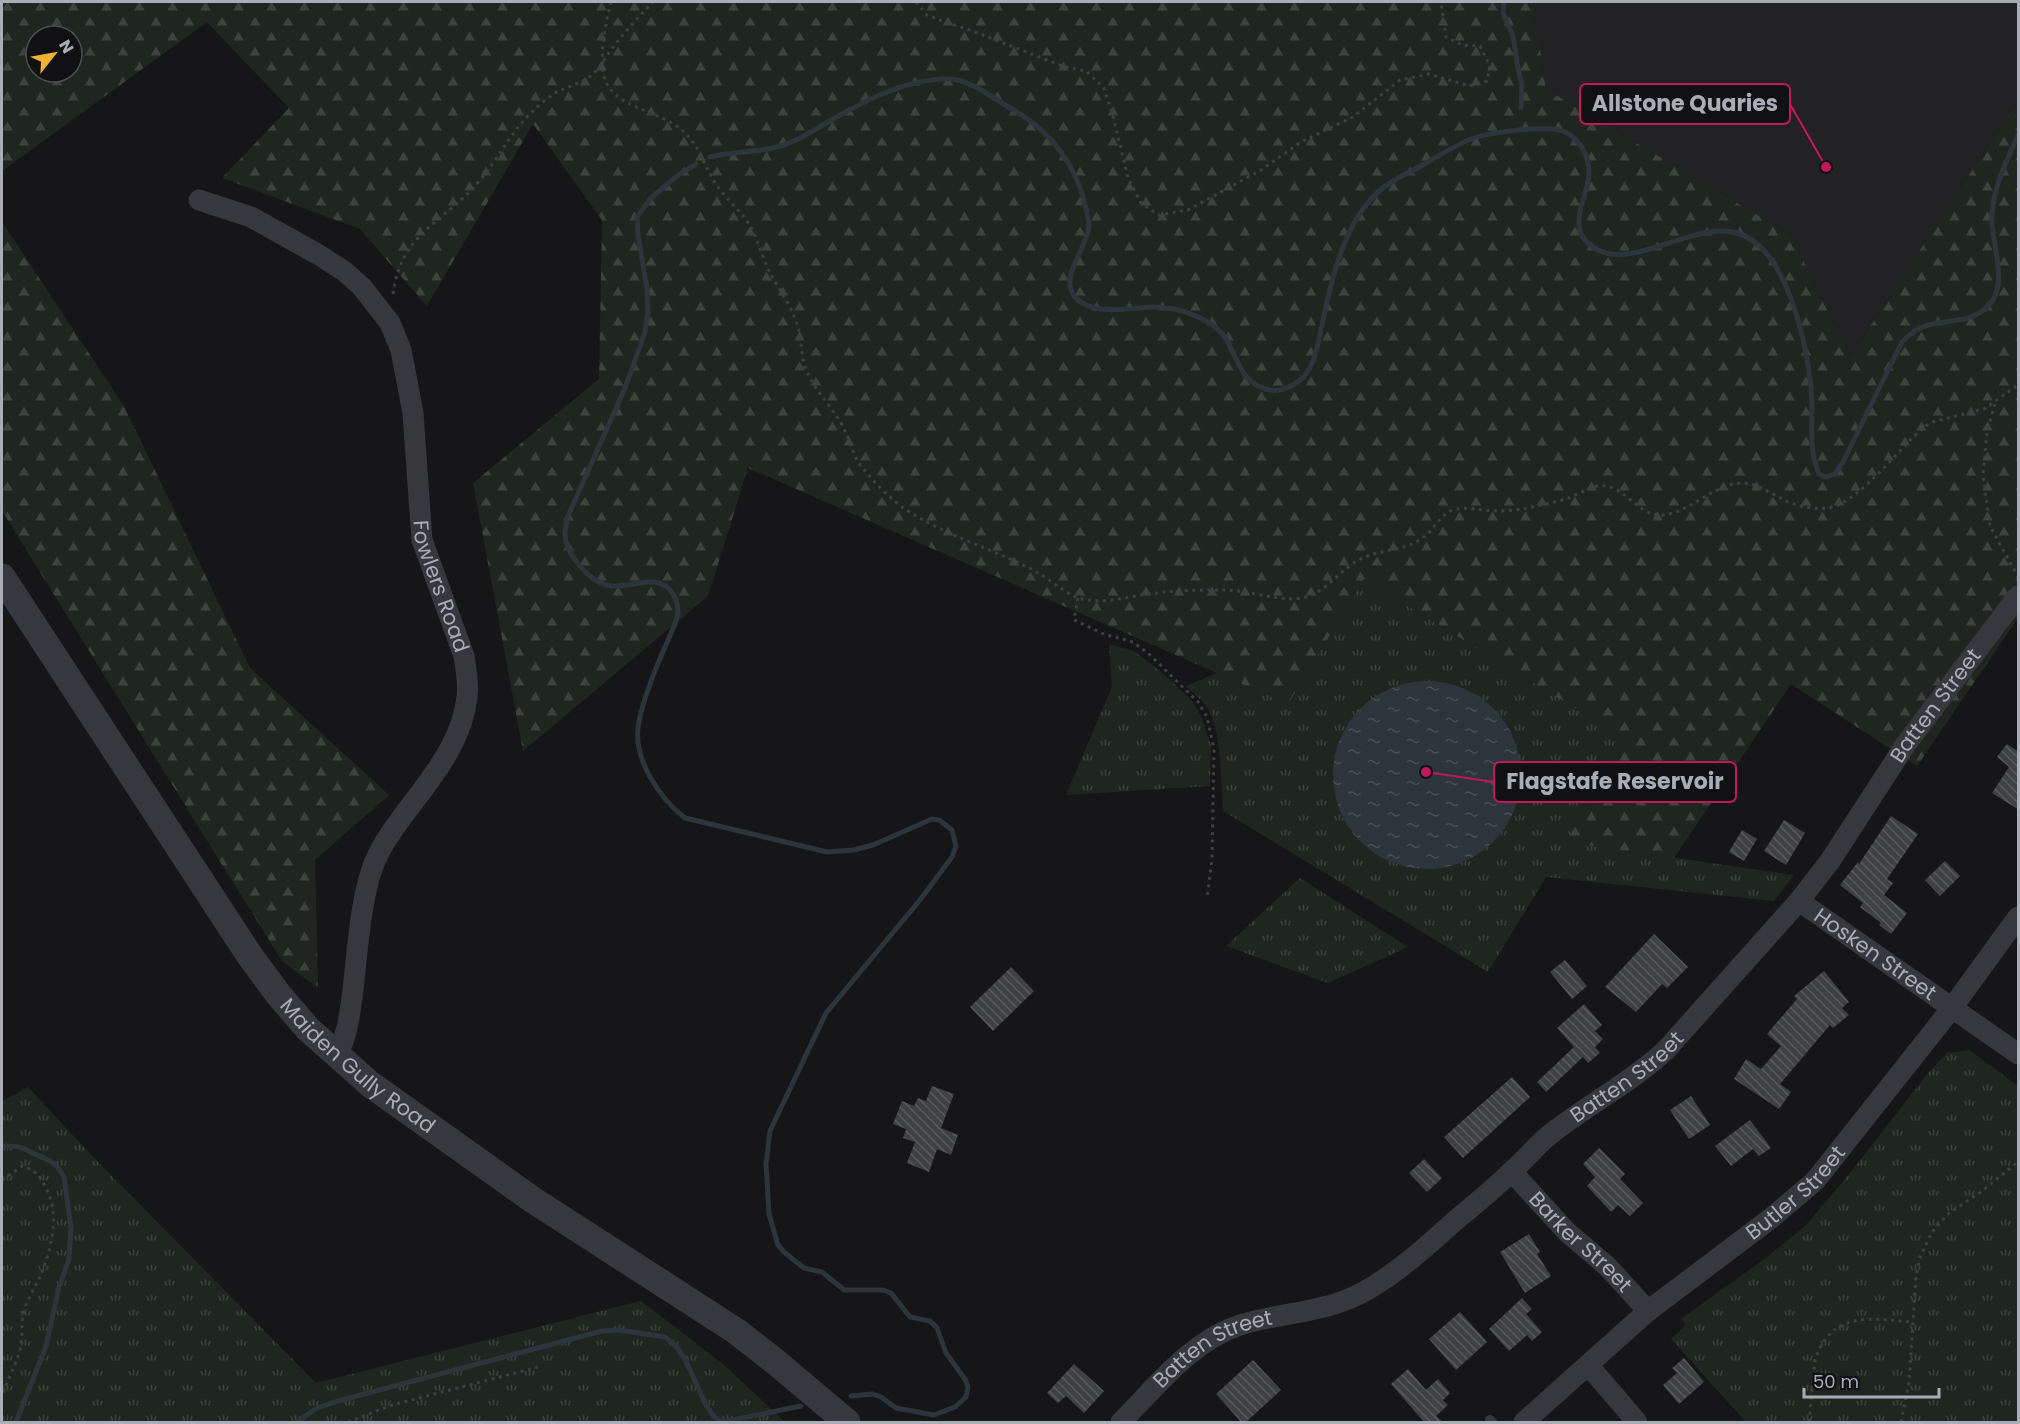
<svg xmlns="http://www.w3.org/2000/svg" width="2020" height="1424" viewBox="0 0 2020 1424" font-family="Poppins,sans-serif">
<defs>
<pattern id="grass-tufts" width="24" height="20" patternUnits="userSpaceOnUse" patternTransform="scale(1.5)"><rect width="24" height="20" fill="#1e261f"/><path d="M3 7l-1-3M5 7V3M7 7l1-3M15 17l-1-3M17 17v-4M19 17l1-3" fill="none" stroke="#3c433d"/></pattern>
<pattern id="forest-firs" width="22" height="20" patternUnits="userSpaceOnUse" patternTransform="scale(1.5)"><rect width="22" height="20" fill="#1e261f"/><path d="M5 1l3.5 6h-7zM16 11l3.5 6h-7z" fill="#3c433d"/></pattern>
<pattern id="water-ripples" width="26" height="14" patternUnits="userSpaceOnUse" patternTransform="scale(1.5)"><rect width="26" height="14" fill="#2c353c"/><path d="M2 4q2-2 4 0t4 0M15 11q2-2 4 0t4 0" fill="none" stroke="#485056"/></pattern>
<pattern id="building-back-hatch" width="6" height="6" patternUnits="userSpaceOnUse" patternTransform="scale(1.5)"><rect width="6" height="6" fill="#404145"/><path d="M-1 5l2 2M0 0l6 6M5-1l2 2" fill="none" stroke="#595a5e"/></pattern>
</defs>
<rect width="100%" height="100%" fill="#161618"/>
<polygon fill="#222225" points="1533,2 2018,2 2018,100 1850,357 1791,235 1546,89"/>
<g fill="url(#grass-tufts)">
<path d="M1364 579 1627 740 1566 842 1794 875 1774 901 1546 877 1488 972 1223 811C1221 784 1222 726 1206 706 1200 698 1192 692 1186 686L1217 673 1288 703Z"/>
<polygon points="1109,644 1134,651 1165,675 1193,702 1202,718 1211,746 1210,786 1066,795 1112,687"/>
<polygon points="1300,878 1408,947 1328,983 1226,946"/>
<polygon points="1969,1050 2018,1086 2018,1267 2017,1270 2018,1272 2018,1422 1746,1422 1671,1339 1686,1325 1681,1319 1767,1257 1806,1225 1847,1177 1928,1073 1947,1053"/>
<polygon points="28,1087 97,1161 316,1383 641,1301 723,1364 785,1422 2,1422 2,1101"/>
</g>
<g fill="url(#forest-firs)" fill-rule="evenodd">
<path d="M2 2H1533L1546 89 1791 235 1850 357 2018 100V618L1917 766 1791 684 1674 858 1566 842 1627 740 1364 579 1288 704 748 468 708 596 523 751 473 483 599 379 602 220 533 124 427 306 360 229 222 178 289 108 207 22 2 171ZM36 36H72V72H36Z"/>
<polygon points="2,222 124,406 250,668 389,795 315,860 318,988 282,961 2,511"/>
</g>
<circle fill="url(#water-ripples)" cx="1427" cy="775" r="94"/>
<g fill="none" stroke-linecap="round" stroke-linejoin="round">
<g stroke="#2c353c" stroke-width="5">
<polyline points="1504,2 1503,13 1513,36 1518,68 1522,85 1521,108"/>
<path d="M710 157C736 151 764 153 789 143 803 138 815 129 828 122 859 104 890 87 925 81 938 79 948 77 961 81 979 86 998 101 1015 111 1052 132 1077 167 1086 208 1087 214 1089 220 1089 226 1088 249 1055 279 1078 300 1097 316 1132 307 1156 307 1170 307 1185 311 1198 317 1209 322 1220 328 1226 339 1238 360 1242 385 1270 390 1285 392 1300 383 1308 371 1317 357 1319 336 1323 320 1334 271 1347 208 1393 181 1403 175 1414 170 1424 164 1440 156 1455 145 1471 139 1490 132 1540 126 1559 130 1576 133 1588 153 1589 170 1590 198 1560 230 1598 250 1635 269 1694 221 1737 233 1787 247 1806 342 1811 386 1814 416 1807 446 1819 474L1826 477 1835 474 1843 462 1902 342C1906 338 1911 333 1916 330 1937 318 1966 325 1985 309 2013 286 1989 243 1992 213 1994 186 2007 160 2018 135"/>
<path d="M696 164 677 176 651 198 637 217 638 234 647 289 648 311 645 332 625 388 568 516C567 522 565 528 565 534 565 553 588 580 606 585 627 591 655 571 671 591 676 598 678 603 678 612 678 622 666 643 662 654 653 675 641 705 638 728 634 760 660 799 685 818L827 852 854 850 873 845 932 819 939 820 952 830 956 846 952 857 920 900 826 1013 770 1131 766 1164 769 1214 778 1245 784 1252 804 1268 822 1272 844 1290H883L891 1293 910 1317 930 1321 937 1328 946 1353 965 1379 968 1387 966 1397 955 1407 934 1415 896 1408 881 1397 873 1394 851 1396"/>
<polyline points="2,1147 7,1146 20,1147 48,1160 57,1166 64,1177 71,1228 69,1259 59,1287 46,1346 16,1422"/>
<polyline points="297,1422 317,1408 338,1401 602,1331 618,1330 665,1337 675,1345 685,1359 706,1405 714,1417 723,1422 801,1406"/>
</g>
</g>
<g fill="url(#building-back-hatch)">
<polygon points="2007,744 2019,752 2019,810 1992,793 2009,767 1997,757"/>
<polygon points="1891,816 1918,834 1887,879 1893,883 1884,895 1907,913 1891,934 1879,925 1881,923 1860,907 1863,903 1840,885 1858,862 1859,864"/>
<polygon points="1784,820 1805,833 1786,865 1764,851"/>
<polygon points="1742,830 1757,839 1744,861 1729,852"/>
<polygon points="1945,861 1960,876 1940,896 1925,880"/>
<polygon points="1654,934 1688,967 1667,988 1662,984 1636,1012 1605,987"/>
<polygon points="1565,960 1587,986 1572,999 1550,972"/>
<polygon points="1011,967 1034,991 993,1031 970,1007"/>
<polygon points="1824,971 1849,1002 1842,1008 1849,1015 1833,1028 1830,1025 1780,1084 1791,1092 1779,1109 1734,1079 1746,1059 1761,1069 1781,1046 1767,1034 1797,999 1794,996"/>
<polygon points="1584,1004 1602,1025 1595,1031 1603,1039 1595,1047 1600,1053 1588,1063 1583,1057 1546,1092 1537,1082 1574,1047 1557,1028"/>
<polygon points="1512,1077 1530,1097 1463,1158 1444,1137"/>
<polygon points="932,1086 954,1094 941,1128 958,1135 951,1155 937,1149 929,1172 907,1163 915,1142 903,1138 906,1129 893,1124 902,1101 914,1106 918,1098 926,1101"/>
<polygon points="1691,1096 1710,1125 1689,1139 1670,1110"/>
<polygon points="1750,1120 1771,1148 1759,1156 1753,1149 1731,1166 1715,1146"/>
<polygon points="1599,1148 1625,1174 1620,1179 1643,1203 1630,1216 1618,1205 1611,1212 1587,1186 1595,1177 1583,1164"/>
<polygon points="1424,1159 1442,1178 1427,1192 1409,1173"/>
<polygon points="1529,1234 1540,1252 1537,1254 1551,1276 1525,1293 1500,1252"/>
<polygon points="1522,1298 1532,1309 1526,1314 1542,1332 1532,1341 1527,1335 1509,1351 1489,1329"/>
<polygon points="1460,1312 1487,1342 1456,1370 1429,1339"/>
<polygon points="1684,1358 1704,1382 1679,1404 1663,1385 1677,1373 1672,1368"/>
<polygon points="1253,1360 1281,1390 1246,1422 1241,1422 1216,1394"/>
<polygon points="1074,1364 1104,1391 1084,1413 1066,1396 1058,1403 1047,1393"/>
<polygon points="1408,1369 1426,1390 1438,1379 1450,1393 1443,1400 1448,1405 1436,1416 1443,1422 1424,1422 1391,1384"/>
</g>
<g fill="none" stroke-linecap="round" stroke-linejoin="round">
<g stroke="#3d3f44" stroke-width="3" stroke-dasharray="3 4.5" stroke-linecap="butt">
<path d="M611 2C606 21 598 60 605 80 609 91 620 99 630 104 648 113 669 118 684 132 700 146 704 167 716 184 724 196 735 206 744 217 757 234 761 255 770 273 780 291 792 307 798 327 802 341 801 357 806 370 815 392 834 408 844 429 851 443 853 457 863 469 876 484 891 500 908 511 947 536 993 549 1035 571 1052 580 1068 598 1088 600 1111 603 1134 595 1157 593 1180 590 1204 590 1227 590 1253 591 1281 603 1306 597 1328 591 1342 567 1363 558 1382 549 1404 551 1421 539 1434 531 1439 515 1453 510 1467 506 1483 511 1497 511 1506 511 1515 510 1523 509 1537 506 1552 503 1566 499 1577 495 1587 488 1598 486 1623 482 1636 515 1660 515 1688 515 1711 485 1741 483 1758 482 1779 500 1797 505 1808 508 1821 510 1832 507 1859 501 1901 447 1924 427L1932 422 1984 409 2018 385"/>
<polyline points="916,2 927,15 945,22 970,30 1065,67 1086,71 1104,88 1113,116 1128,178 1141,203 1159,215 1188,210 1261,170 1301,142 1353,117 1400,80 1429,74 1469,86 1487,81 1490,66 1480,46 1462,45 1446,37 1441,2"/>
<path d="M393 294C401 231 446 222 481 179 500 156 512 130 534 110 540 104 548 98 555 93 568 86 585 83 595 72 603 64 607 54 614 46 626 30 640 16 653 2"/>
<polyline points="1995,404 1987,432 1983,476 1990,526 2018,577"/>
<polyline points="1078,598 1074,620 1104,634 1133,642 1149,654 1198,702 1207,717 1214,749 1212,858 1207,899"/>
<path d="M2 1180 22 1166C36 1170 41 1177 47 1190 60 1216 51 1249 41 1275 36 1286 29 1296 25 1308 20 1323 23 1330 21 1344 19 1361 7 1379 2 1396"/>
<polyline points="348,1422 392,1405 542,1366"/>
<path d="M1809 1422 1815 1360C1831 1311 1871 1318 1912 1322"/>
<polyline points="1901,1422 1909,1382 1916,1276 1920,1257 1932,1232 1948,1214 1982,1191 2018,1162"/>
</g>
<polyline stroke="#37383d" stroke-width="10" points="1490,1420 1492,1422"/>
<g stroke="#37383d" stroke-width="21">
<path id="s1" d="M199 200 251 217 319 255 344 271 362 287 390 323 401 350 413 413 422 540 464 656C466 670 469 684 467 697 462 745 427 783 400 820 391 832 382 845 376 859 360 894 357 959 352 998 349 1019 347 1036 337 1055"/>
<path id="s2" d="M1799 901 2018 1054"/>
<path id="s3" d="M1512 1172 1567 1232 1608 1267 1648 1311"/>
<polyline points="1589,1366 1637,1422"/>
<path id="s4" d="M1121 1422C1156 1387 1191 1341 1240 1325 1282 1312 1328 1313 1367 1290 1400 1271 1428 1245 1456 1220 1475 1204 1494 1189 1511 1172 1524 1161 1534 1148 1547 1137 1585 1106 1629 1084 1665 1051L1799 901 1830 861 1906 744 2018 596"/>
<path id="s5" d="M1524 1422 1648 1311 1770 1219 1815 1181 1952 1008 2018 917"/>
</g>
<path stroke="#37383d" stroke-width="27" id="s6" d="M2 577 250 956 278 994 308 1029 370 1084 533 1200 736 1331 777 1363 847 1422"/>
</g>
<g text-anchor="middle" stroke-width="6" stroke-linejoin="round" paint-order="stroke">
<g font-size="21" fill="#a8adb8" stroke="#111113">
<text dy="7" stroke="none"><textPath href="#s1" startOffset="502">Fowlers Road</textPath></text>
<text dy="7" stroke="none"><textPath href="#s4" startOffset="1110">Batten Street</textPath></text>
<text dy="7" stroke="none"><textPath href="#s2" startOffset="93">Hosken Street</textPath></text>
<text dy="7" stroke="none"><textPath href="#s6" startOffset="608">Maiden Gully Road</textPath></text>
<text dy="7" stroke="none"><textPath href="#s4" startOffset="624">Batten Street</textPath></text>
<text dy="7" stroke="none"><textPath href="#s5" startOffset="356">Butler Street</textPath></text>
<text dy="7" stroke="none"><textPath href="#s3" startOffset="98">Barker Street</textPath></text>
<text dy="7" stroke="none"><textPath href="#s4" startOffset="120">Batten Street</textPath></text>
</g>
</g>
<path fill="none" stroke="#c2185b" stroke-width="2" d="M1826 167L1790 104M1426 772L1494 782"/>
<g fill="#c2185b" stroke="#111113" stroke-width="2">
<circle cx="1826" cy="167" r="6"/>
<circle cx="1426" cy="772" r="6"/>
</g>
<g fill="#111113" stroke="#c2185b" stroke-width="2">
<rect x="1580" y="84" width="210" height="40" rx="6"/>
<rect x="1494" y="762" width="242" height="40" rx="6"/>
</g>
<g font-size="22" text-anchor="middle" font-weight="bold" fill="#a8adb8">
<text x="1685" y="111">Allstone Quaries</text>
<text x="1615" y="789">Flagstafe Reservoir</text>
</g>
<rect width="2020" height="1424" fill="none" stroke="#a8adb8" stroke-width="6"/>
<g transform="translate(54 54) rotate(59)"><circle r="28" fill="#111113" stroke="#4d4f55" stroke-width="1.5"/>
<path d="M0-4.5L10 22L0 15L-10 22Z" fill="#f2b134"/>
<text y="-9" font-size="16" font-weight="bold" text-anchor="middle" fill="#a8adb8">N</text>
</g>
<path d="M1804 1388v9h135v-9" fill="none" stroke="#a8adb8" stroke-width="3"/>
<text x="1813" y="1388" font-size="18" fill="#a8adb8" stroke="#111113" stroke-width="4.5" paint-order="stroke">50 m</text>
</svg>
